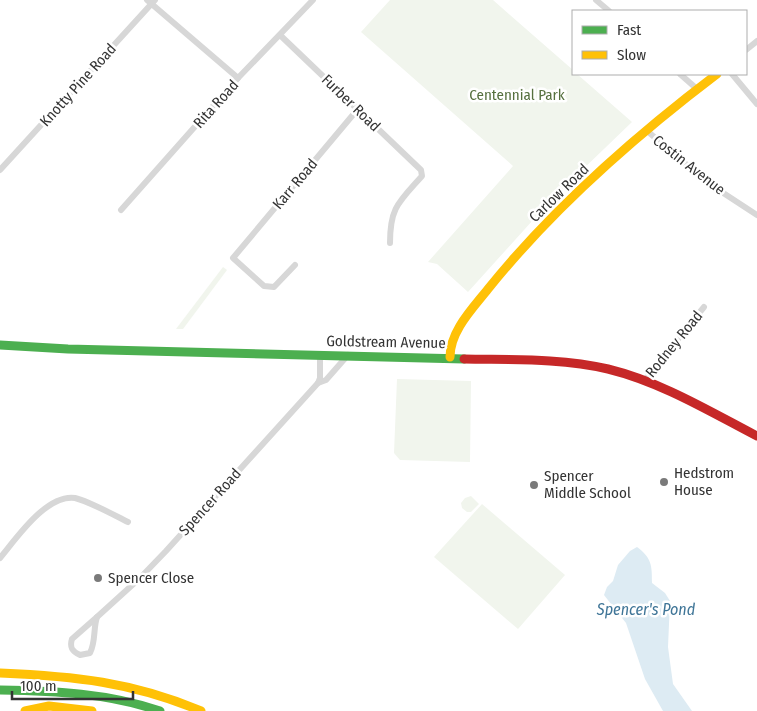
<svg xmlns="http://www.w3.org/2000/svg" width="757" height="711" viewBox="0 0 757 711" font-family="'Fira Sans Condensed',sans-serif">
<rect width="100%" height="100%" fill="#fff"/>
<g fill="#f1f5ed">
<polygon points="390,0 493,0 573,70 573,74 577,74 632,122 551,200 468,292 437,264 428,262 513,166 361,32"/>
<polygon points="223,267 227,270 183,329 176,329"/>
<polygon points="397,379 471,381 470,462 400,460 394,453"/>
<polygon points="471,496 479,504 471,512 467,512 462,508 461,503 465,498"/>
<polygon points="482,504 565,575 518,629 434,557"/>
</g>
<path fill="#ddebf3" d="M637 547C652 558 652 566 652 583L665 593 670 601 668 647 673 684 692 711H663L645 679 626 623 604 595 607 587 613 581 618 565 630 551Z"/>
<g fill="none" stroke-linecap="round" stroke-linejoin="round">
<g stroke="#d7d7d7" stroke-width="6">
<polyline points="147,0 238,78"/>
<polyline points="596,0 609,11"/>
<path d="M281 36 421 170 422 176C399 202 390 207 390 243"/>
<polyline points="746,50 757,41"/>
<polyline points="680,74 697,89"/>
<polyline points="732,74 757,104"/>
<polyline points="646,130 708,183 757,215"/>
<polyline points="0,170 155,0"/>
<polyline points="121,210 238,78 313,0"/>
<polyline points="295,265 274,287 264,286 233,258 357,110"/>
<polyline points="644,381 704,307"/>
<polyline points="318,383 326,380 348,355"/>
<path d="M0 558C16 539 46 494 75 498 88 501 116 516 128 522"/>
<polyline points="97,617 140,578 166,551 318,383 320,378 320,354"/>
<path d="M97 617C93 629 96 641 90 653L80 655C73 652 69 648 72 639Z"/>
</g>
<g stroke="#4caf50" stroke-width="9">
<polyline points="0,345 68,349 464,359"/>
<path d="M0 690C55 691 108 693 160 711"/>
</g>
<g stroke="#ffc107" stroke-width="9">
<path d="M450 357C450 331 473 308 488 289 554 207 634 137 717 74"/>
<path d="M0 673C73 676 133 682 201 711"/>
<polyline points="25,711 49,706 92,711"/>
</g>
<path stroke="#c62828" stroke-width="9" d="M464 359C512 360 561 358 608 369 661 382 709 411 757 436"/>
</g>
<g fill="#7a7a7a" stroke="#fff" stroke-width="2">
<circle cx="664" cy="482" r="5"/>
<circle cx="534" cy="485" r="5"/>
<circle cx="98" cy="578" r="5"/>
</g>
<g text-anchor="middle" stroke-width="5" stroke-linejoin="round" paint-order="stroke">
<g font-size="15" fill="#333" stroke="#fff">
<text transform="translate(78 85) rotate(-48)" y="5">Knotty Pine Road</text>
<text transform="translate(351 103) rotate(44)" y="5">Furber Road</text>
<text transform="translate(216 104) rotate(-48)" y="5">Rita Road</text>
<text transform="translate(689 165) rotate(38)" y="5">Costin Avenue</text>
<text transform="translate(295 184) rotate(-50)" y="5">Karr Road</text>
<text transform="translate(559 193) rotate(-44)" y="5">Carlow Road</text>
<text transform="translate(386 342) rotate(1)" y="5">Goldstream Avenue</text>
<text transform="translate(674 344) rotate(-51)" y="5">Rodney Road</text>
<text transform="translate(210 502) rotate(-48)" y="5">Spencer Road</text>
</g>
<g font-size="15" fill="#56703f" stroke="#fff">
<text x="517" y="100">Centennial Park</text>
</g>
<g font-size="15" fill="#333" stroke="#fff" text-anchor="start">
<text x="674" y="478">Hedstrom<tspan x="674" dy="17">House</tspan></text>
<text x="544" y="481">Spencer<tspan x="544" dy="17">Middle School</tspan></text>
<text x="108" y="583">Spencer Close</text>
</g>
<g font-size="16" font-style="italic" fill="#3f7597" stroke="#fff">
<text x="646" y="615">Spencer's Pond</text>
</g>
</g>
<rect x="572" y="10" width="175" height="65" fill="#ffffff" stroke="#adadad"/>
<rect x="582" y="26" width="25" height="8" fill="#4caf50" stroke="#adadad"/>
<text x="617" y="35" font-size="15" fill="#333333">Fast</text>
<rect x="582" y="51" width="25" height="8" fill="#ffc107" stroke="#adadad"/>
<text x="617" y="60" font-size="15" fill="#333333">Slow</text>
<path d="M12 691v8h121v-8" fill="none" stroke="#333333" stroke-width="2.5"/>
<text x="20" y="691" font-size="15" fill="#333333" stroke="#ffffff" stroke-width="4" paint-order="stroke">100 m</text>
</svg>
